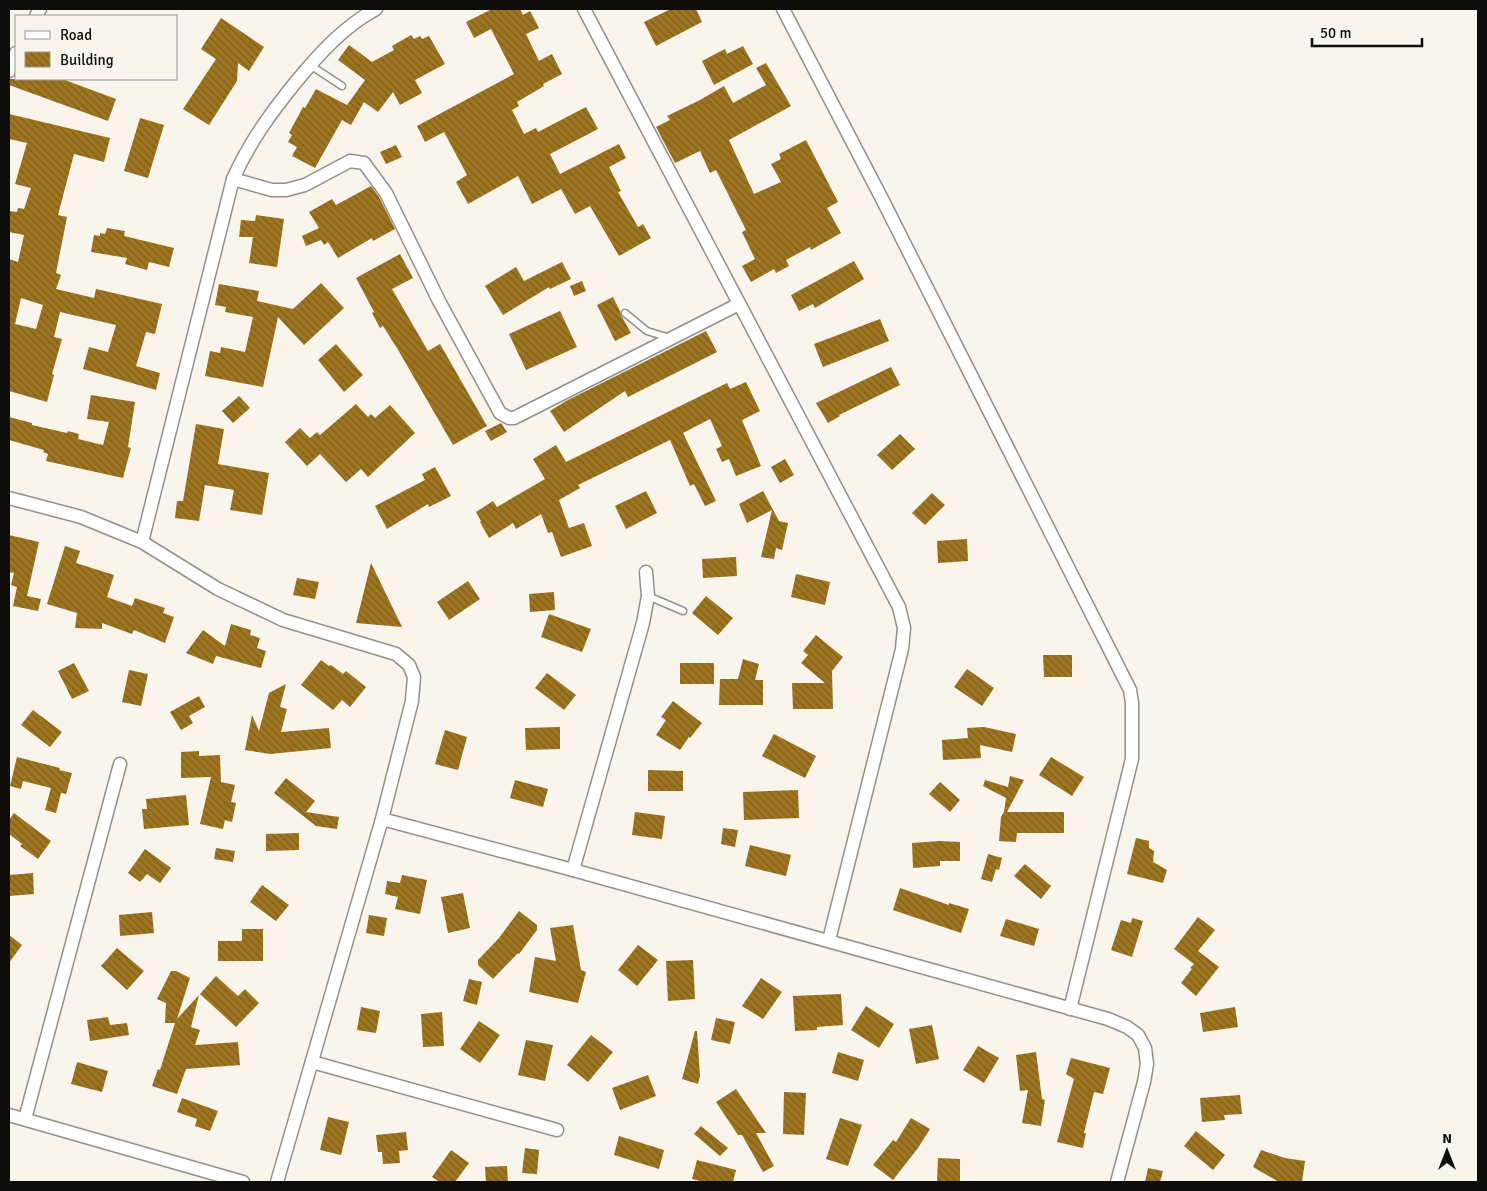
<svg xmlns="http://www.w3.org/2000/svg" width="1487" height="1191" viewBox="0 0 1487 1191" font-family="Signika,sans-serif">
<defs>
<pattern id="building-back-hatch" width="6" height="6" patternUnits="userSpaceOnUse" patternTransform="scale(1.25)"><rect width="6" height="6" fill="#9e7520"/><path d="M-1 5l2 2M0 0l6 6M5-1l2 2" fill="none" stroke="#7f5e1a"/></pattern>
</defs>
<rect width="100%" height="100%" fill="#f9f4ec"/>
<g fill="url(#building-back-hatch)" fill-rule="evenodd">
<polygon points="492,9 520,9 523,15 530,11 539,28 526,34 539,61 552,54 562,74 543,84 544,86 517,102 519,106 512,110 524,134 536,128 538,132 586,107 598,129 550,154 560,174 619,144 626,158 609,167 621,191 618,192 638,227 643,224 651,238 619,256 590,206 575,214 561,189 532,204 518,176 468,204 456,182 467,175 444,132 425,142 417,126 514,74 491,29 474,38 466,22"/>
<polygon points="671,9 696,9 702,22 656,46 644,22"/>
<polygon points="221,18 264,47 249,71 238,63 237,81 209,125 183,109 216,59 201,49"/>
<polygon points="411,35 414,39 420,36 422,39 429,36 445,64 415,80 422,93 400,105 393,92 378,112 364,102 351,125 342,120 315,168 292,156 297,147 288,142 292,135 289,133 303,107 305,108 316,89 347,105 365,80 338,60 349,45 372,62 394,50 392,46"/>
<polygon points="743,46 753,64 714,85 702,61 725,49 727,54"/>
<polygon points="766,63 791,106 729,140 754,194 781,182 771,164 781,159 779,154 806,140 838,202 827,208 841,233 811,250 810,247 786,260 789,266 776,273 774,269 751,282 742,266 755,259 742,232 746,230 716,170 710,173 700,151 675,163 656,127 670,120 667,116 700,100 724,86 733,103 766,85 756,68"/>
<polygon points="9,79 62,79 116,99 108,121 9,85"/>
<path d="M9 114 110 138 104 162 74 154 58 215 67 217 56 273 61 275 56 289 94 298 96 289 162 304 155 334 146 332 136 366 160 373 156 390 83 369 89 347 108 352 116 325 60 312 54 337 62 339 52 374 54 375 47 402 9 391V259L18 262 24 235 9 232V211L17 212 18 208 24 209 31 188 15 184 27 143 9 139ZM21 298 43 305 36 329 15 324Z"/>
<polygon points="140,118 164,125 148,178 124,171"/>
<polygon points="396,145 402,157 386,164 380,152"/>
<polygon points="371,186 379,197 395,229 373,241 372,238 338,258 328,242 324,245 321,240 306,246 302,236 319,228 309,212 332,199 336,205"/>
<polygon points="256,215 284,219 277,267 249,263 253,237 239,237 241,220 255,221"/>
<polygon points="107,228 125,231 124,236 174,248 169,267 149,262 147,270 125,264 127,258 91,252 94,235 100,236 100,233 105,234"/>
<polygon points="400,254 413,278 392,289 428,351 440,344 487,426 453,445 397,348 383,326 380,328 372,313 374,312 356,278"/>
<polygon points="854,261 864,279 815,308 813,304 799,311 791,295"/>
<polygon points="562,262 571,279 550,289 549,287 503,315 485,286 516,267 524,281"/>
<polygon points="582,281 586,291 574,296 570,286"/>
<polygon points="321,283 344,308 304,345 278,317 263,387 205,376 210,351 220,353 221,347 245,352 253,317 225,312 226,307 215,305 219,284 259,291 257,301 293,309"/>
<polygon points="613,297 620,311 621,315 631,333 615,341 597,305"/>
<polygon points="560,311 577,347 526,370 509,334"/>
<polygon points="880,319 889,341 823,367 814,344"/>
<polygon points="706,331 717,352 628,397 625,391 564,432 550,411 566,401"/>
<polygon points="336,344 363,375 344,392 318,360"/>
<polygon points="891,367 900,385 839,415 840,416 828,423 816,403"/>
<polygon points="746,382 760,411 742,420 761,466 736,476 729,459 722,462 716,449 722,446 710,419 683,433 716,501 705,506 694,484 690,486 670,440 578,485 580,488 559,500 569,528 584,523 592,546 561,557 552,532 548,533 541,514 516,529 513,523 489,538 480,522 481,521 476,512 493,501 497,507 545,479 533,459 556,445 566,462 727,383 730,389"/>
<polygon points="91,395 135,402 128,447 131,448 123,478 46,461 48,454 43,452 44,450 9,440 9,417 32,423 32,425 67,433 68,431 79,434 78,439 103,445 109,422 87,419"/>
<polygon points="239,396 250,408 233,423 222,411"/>
<polygon points="356,404 368,417 371,414 375,418 390,405 415,433 368,477 361,469 346,482 320,454 307,466 285,442 300,428 310,438 317,432 320,435"/>
<polygon points="501,423 507,432 491,441 485,431"/>
<polygon points="196,424 224,429 218,464 269,473 262,515 230,510 234,490 205,485 199,521 175,518 177,501 183,501"/>
<polygon points="900,434 915,449 892,470 877,455"/>
<polygon points="785,459 794,475 780,483 771,467"/>
<polygon points="435,467 451,496 429,507 428,504 387,529 375,506 425,480 422,474"/>
<polygon points="646,491 657,513 626,529 615,506"/>
<polygon points="763,491 779,521 788,523 782,550 776,548 774,559 761,557 772,510 747,523 739,504"/>
<polygon points="932,493 945,505 925,525 912,513"/>
<polygon points="9,535 39,542 27,596 41,599 38,611 13,606 17,587 11,585 14,573 9,572"/>
<polygon points="967,539 968,561 938,563 937,541"/>
<polygon points="65,546 80,551 76,563 114,575 107,597 132,606 135,598 165,608 163,613 174,617 165,643 134,630 132,634 102,623 102,629 75,628 77,613 47,604"/>
<polygon points="736,557 737,576 703,578 702,559"/>
<polygon points="371,563 402,627 356,623"/>
<polygon points="796,574 830,582 825,605 791,597"/>
<polygon points="297,578 319,582 315,599 293,595"/>
<polygon points="468,581 480,599 449,620 437,602"/>
<polygon points="554,592 555,610 530,612 529,594"/>
<polygon points="706,596 733,618 718,635 692,613"/>
<polygon points="549,614 591,629 582,652 541,637"/>
<polygon points="231,624 251,630 250,635 260,638 257,648 266,651 261,668 216,656 213,664 186,653 203,630 225,646"/>
<polygon points="816,635 843,657 832,671 833,709 793,709 792,683 825,683 801,663 808,655 803,651"/>
<polygon points="1043,655 1072,655 1072,677 1044,677"/>
<polygon points="743,659 759,664 755,680 763,680 763,705 719,705 720,679 738,679"/>
<polygon points="321,660 329,666 331,665 343,674 346,671 366,687 350,707 342,700 333,710 301,685"/>
<polygon points="74,663 89,691 72,699 58,671"/>
<rect x="680" y="663" width="34" height="21"/>
<polygon points="967,669 994,688 982,706 954,687"/>
<polygon points="129,670 148,674 141,706 122,702"/>
<polygon points="547,673 576,695 564,710 535,688"/>
<polygon points="286,684 280,707 287,709 281,732 329,728 331,748 270,754 245,750 252,715 259,731 269,693"/>
<polygon points="199,696 205,707 189,716 193,723 181,730 170,712"/>
<polygon points="673,701 702,723 690,738 689,737 680,750 656,735 666,720 661,717"/>
<polygon points="33,710 62,732 50,747 21,725"/>
<polygon points="560,727 560,749 526,750 525,728"/>
<polygon points="984,727 1016,734 1012,752 980,745 981,758 943,760 942,740 968,738 967,728"/>
<polygon points="445,730 467,737 458,770 435,764"/>
<polygon points="774,734 816,756 805,778 762,756"/>
<polygon points="199,751 199,756 220,755 221,782 235,785 231,802 236,803 232,822 225,820 223,829 200,824 211,777 181,778 181,752"/>
<polygon points="17,757 60,768 59,770 72,773 66,794 61,793 56,813 45,810 51,788 23,781 21,789 10,786"/>
<polygon points="1051,757 1084,777 1072,796 1039,775"/>
<polygon points="648,770 683,771 683,791 648,791"/>
<polygon points="1010,776 1024,780 1007,812 1064,812 1064,833 1017,833 1016,842 999,841 1001,817 1004,812 1006,798 983,786 985,780 1008,787"/>
<polygon points="286,778 315,801 306,812 339,817 337,829 316,826 274,793"/>
<polygon points="515,780 548,789 543,807 510,798"/>
<polygon points="940,782 960,800 950,812 929,794"/>
<polygon points="798,790 799,818 744,820 743,792"/>
<polygon points="186,795 189,825 144,829 142,809 147,809 146,799"/>
<polygon points="635,812 665,816 662,839 632,835"/>
<polygon points="14,813 51,841 38,859 20,846 22,844 9,834 9,820"/>
<polygon points="723,828 738,830 735,847 721,844"/>
<polygon points="299,833 299,850 266,851 266,834"/>
<polygon points="1136,838 1149,841 1149,848 1154,851 1153,862 1167,870 1163,883 1127,874"/>
<polygon points="939,841 960,842 960,861 940,861 940,866 913,868 912,843"/>
<polygon points="750,845 791,855 786,876 745,866"/>
<polygon points="216,848 235,851 233,862 214,859"/>
<polygon points="145,849 171,868 160,883 147,874 140,882 128,873"/>
<polygon points="988,854 1002,858 999,870 996,869 992,882 981,879"/>
<polygon points="1025,864 1051,886 1041,899 1014,876"/>
<polygon points="33,873 34,894 9,896 9,875"/>
<polygon points="402,875 427,880 420,914 395,909 398,897 385,894 387,881 400,883"/>
<polygon points="262,885 289,905 276,921 250,902"/>
<polygon points="900,888 949,905 949,903 969,909 961,933 893,910"/>
<polygon points="463,893 470,928 448,933 441,897"/>
<polygon points="519,911 537,925 537,930 519,954 518,953 493,979 478,965 478,960 499,938"/>
<polygon points="152,912 154,933 120,936 119,915"/>
<polygon points="369,915 387,918 384,936 366,933"/>
<polygon points="1198,917 1215,930 1198,951 1219,967 1196,996 1181,983 1192,969 1190,968 1194,964 1174,949"/>
<polygon points="1132,918 1143,921 1132,957 1111,950 1121,920 1131,923"/>
<polygon points="1006,919 1039,929 1034,946 1000,936"/>
<polygon points="573,925 581,970 586,972 578,1003 529,992 535,957 556,961 550,928"/>
<polygon points="242,929 263,929 263,961 218,961 218,941 242,941"/>
<polygon points="9,935 22,945 9,963"/>
<polygon points="638,945 658,960 637,986 618,970"/>
<polygon points="117,948 144,971 127,990 101,966"/>
<polygon points="693,960 695,999 668,1001 666,961"/>
<polygon points="171,971 176,971 190,978 177,1019 199,995 191,1027 200,1030 195,1045 238,1042 240,1065 186,1069 177,1094 152,1086 158,1069 160,1070 175,1023 165,1023 166,1003 157,999"/>
<polygon points="216,976 238,996 245,989 259,1003 236,1027 200,994"/>
<polygon points="761,978 782,992 763,1019 742,1006"/>
<polygon points="469,979 482,982 477,1005 463,1001"/>
<polygon points="841,994 843,1025 817,1027 817,1030 795,1031 793,996"/>
<polygon points="866,1006 894,1024 879,1048 851,1030"/>
<polygon points="361,1007 380,1011 376,1033 357,1030"/>
<polygon points="1235,1007 1238,1027 1203,1032 1200,1013"/>
<polygon points="442,1012 444,1046 423,1047 421,1014"/>
<polygon points="108,1017 110,1025 127,1023 129,1035 90,1041 87,1020"/>
<polygon points="716,1018 735,1022 730,1044 711,1040"/>
<polygon points="479,1021 500,1035 480,1063 460,1049"/>
<polygon points="932,1025 939,1059 916,1064 909,1029"/>
<polygon points="695,1031 697,1031 700,1076 698,1084 682,1079"/>
<polygon points="591,1035 613,1052 588,1082 567,1065"/>
<polygon points="526,1040 553,1045 545,1081 518,1075"/>
<polygon points="978,1046 999,1058 984,1083 963,1070"/>
<polygon points="838,1052 864,1060 858,1081 832,1073"/>
<polygon points="1036,1052 1042,1099 1045,1100 1041,1126 1022,1123 1028,1090 1020,1091 1016,1055"/>
<polygon points="1071,1058 1110,1068 1103,1094 1094,1092 1084,1133 1086,1133 1083,1148 1057,1142 1074,1079 1066,1074"/>
<polygon points="77,1062 108,1071 102,1092 71,1084"/>
<polygon points="648,1075 656,1096 620,1110 612,1088"/>
<polygon points="736,1089 766,1133 756,1133 774,1166 763,1172 742,1135 738,1135 716,1102"/>
<polygon points="784,1092 806,1093 804,1135 783,1134"/>
<polygon points="1240,1095 1242,1114 1224,1115 1225,1120 1202,1122 1200,1098"/>
<polygon points="182,1098 218,1111 210,1131 195,1126 197,1119 177,1112"/>
<polygon points="328,1117 349,1122 341,1155 320,1150"/>
<polygon points="840,1118 862,1125 848,1166 826,1159"/>
<polygon points="911,1118 930,1129 918,1148 893,1180 873,1165 893,1140 896,1142"/>
<polygon points="701,1126 728,1148 720,1156 694,1134"/>
<polygon points="1196,1131 1225,1155 1213,1170 1184,1146"/>
<polygon points="406,1132 408,1150 399,1151 400,1163 383,1164 382,1152 378,1152 376,1135"/>
<polygon points="619,1136 664,1150 659,1169 614,1155"/>
<polygon points="525,1148 539,1150 537,1174 522,1173"/>
<polygon points="451,1150 469,1163 455,1182 440,1182 432,1177"/>
<polygon points="1261,1150 1285,1158 1305,1161 1302,1182 1279,1182 1253,1167"/>
<polygon points="938,1158 960,1159 960,1182 937,1182"/>
<polygon points="697,1160 736,1170 733,1182 704,1182 692,1179"/>
<polygon points="507,1166 508,1182 486,1182 485,1167"/>
<polygon points="1148,1168 1163,1171 1160,1182 1145,1182"/>
</g>
<g fill="none" stroke-linecap="round" stroke-linejoin="round">
<defs>
<g id="service">
<polyline points="310,65 342,86"/>
<polyline points="625,313 647,331 670,338"/>
<polyline points="648,596 683,611"/>
</g>
<g id="minor">
<polyline points="584,9 899,607 904,628 902,649 829,940"/>
<polyline points="783,9 881,197 1130,690 1132,703 1132,759 1070,1009"/>
<polyline points="36,16 40,9"/>
<polyline points="9,71 16,53"/>
<polyline points="233,179 272,190 286,190 305,185 350,161 364,163 386,193 439,301 500,413 509,418 514,418 739,304"/>
<polyline points="9,498 81,517 142,542 218,589 283,620 396,654 409,665 414,677 412,701 382,819 277,1182"/>
<path d="M142 542 233 179C249 143 270 114 295 83 319 54 343 27 376 9"/>
<polyline points="382,819 573,870 1108,1019 1127,1027 1138,1035 1145,1048 1147,1064 1144,1082 1117,1182"/>
<polyline points="573,870 643,623 648,596 646,572"/>
<polyline points="312,1062 557,1130"/>
<polyline points="9,1115 243,1182"/>
<polyline points="25,1119 120,764"/>
</g>
</defs>
<use href="#service" stroke="#949088" stroke-width="9"/>
<use href="#minor" stroke="#949088" stroke-width="15"/>
<use href="#service" stroke="#fff" stroke-width="6"/>
<use href="#minor" stroke="#fff" stroke-width="12"/>
</g>
<rect width="1487" height="1191" fill="none" stroke="#0f0d0a" stroke-width="20"/>
<rect x="15" y="15" width="162" height="65" fill="#f9f4ec" stroke="#9b9892"/>
<rect x="25" y="31" width="25" height="8" fill="#ffffff" stroke="#9b9892"/>
<text x="60" y="40" font-size="15" fill="#0f0d0a">Road</text>
<rect x="25" y="52" width="25" height="15" fill="url(#building-back-hatch)" stroke="#9b9892"/>
<text x="60" y="65" font-size="15" fill="#0f0d0a">Building</text>
<g transform="translate(1447 1151)" stroke="#f9f4ec" stroke-width="4" paint-order="stroke">
<path d="M0-4L9 19L0 12L-9 19Z" fill="#0f0d0a"/>
<text y="-8" font-size="14" font-weight="bold" text-anchor="middle" fill="#0f0d0a">N</text>
</g>
<path d="M1312 38v8h110v-8" fill="none" stroke="#0f0d0a" stroke-width="2.5"/>
<text x="1320" y="38" font-size="15" fill="#0f0d0a" stroke="#f9f4ec" stroke-width="4" paint-order="stroke">50 m</text>
</svg>
